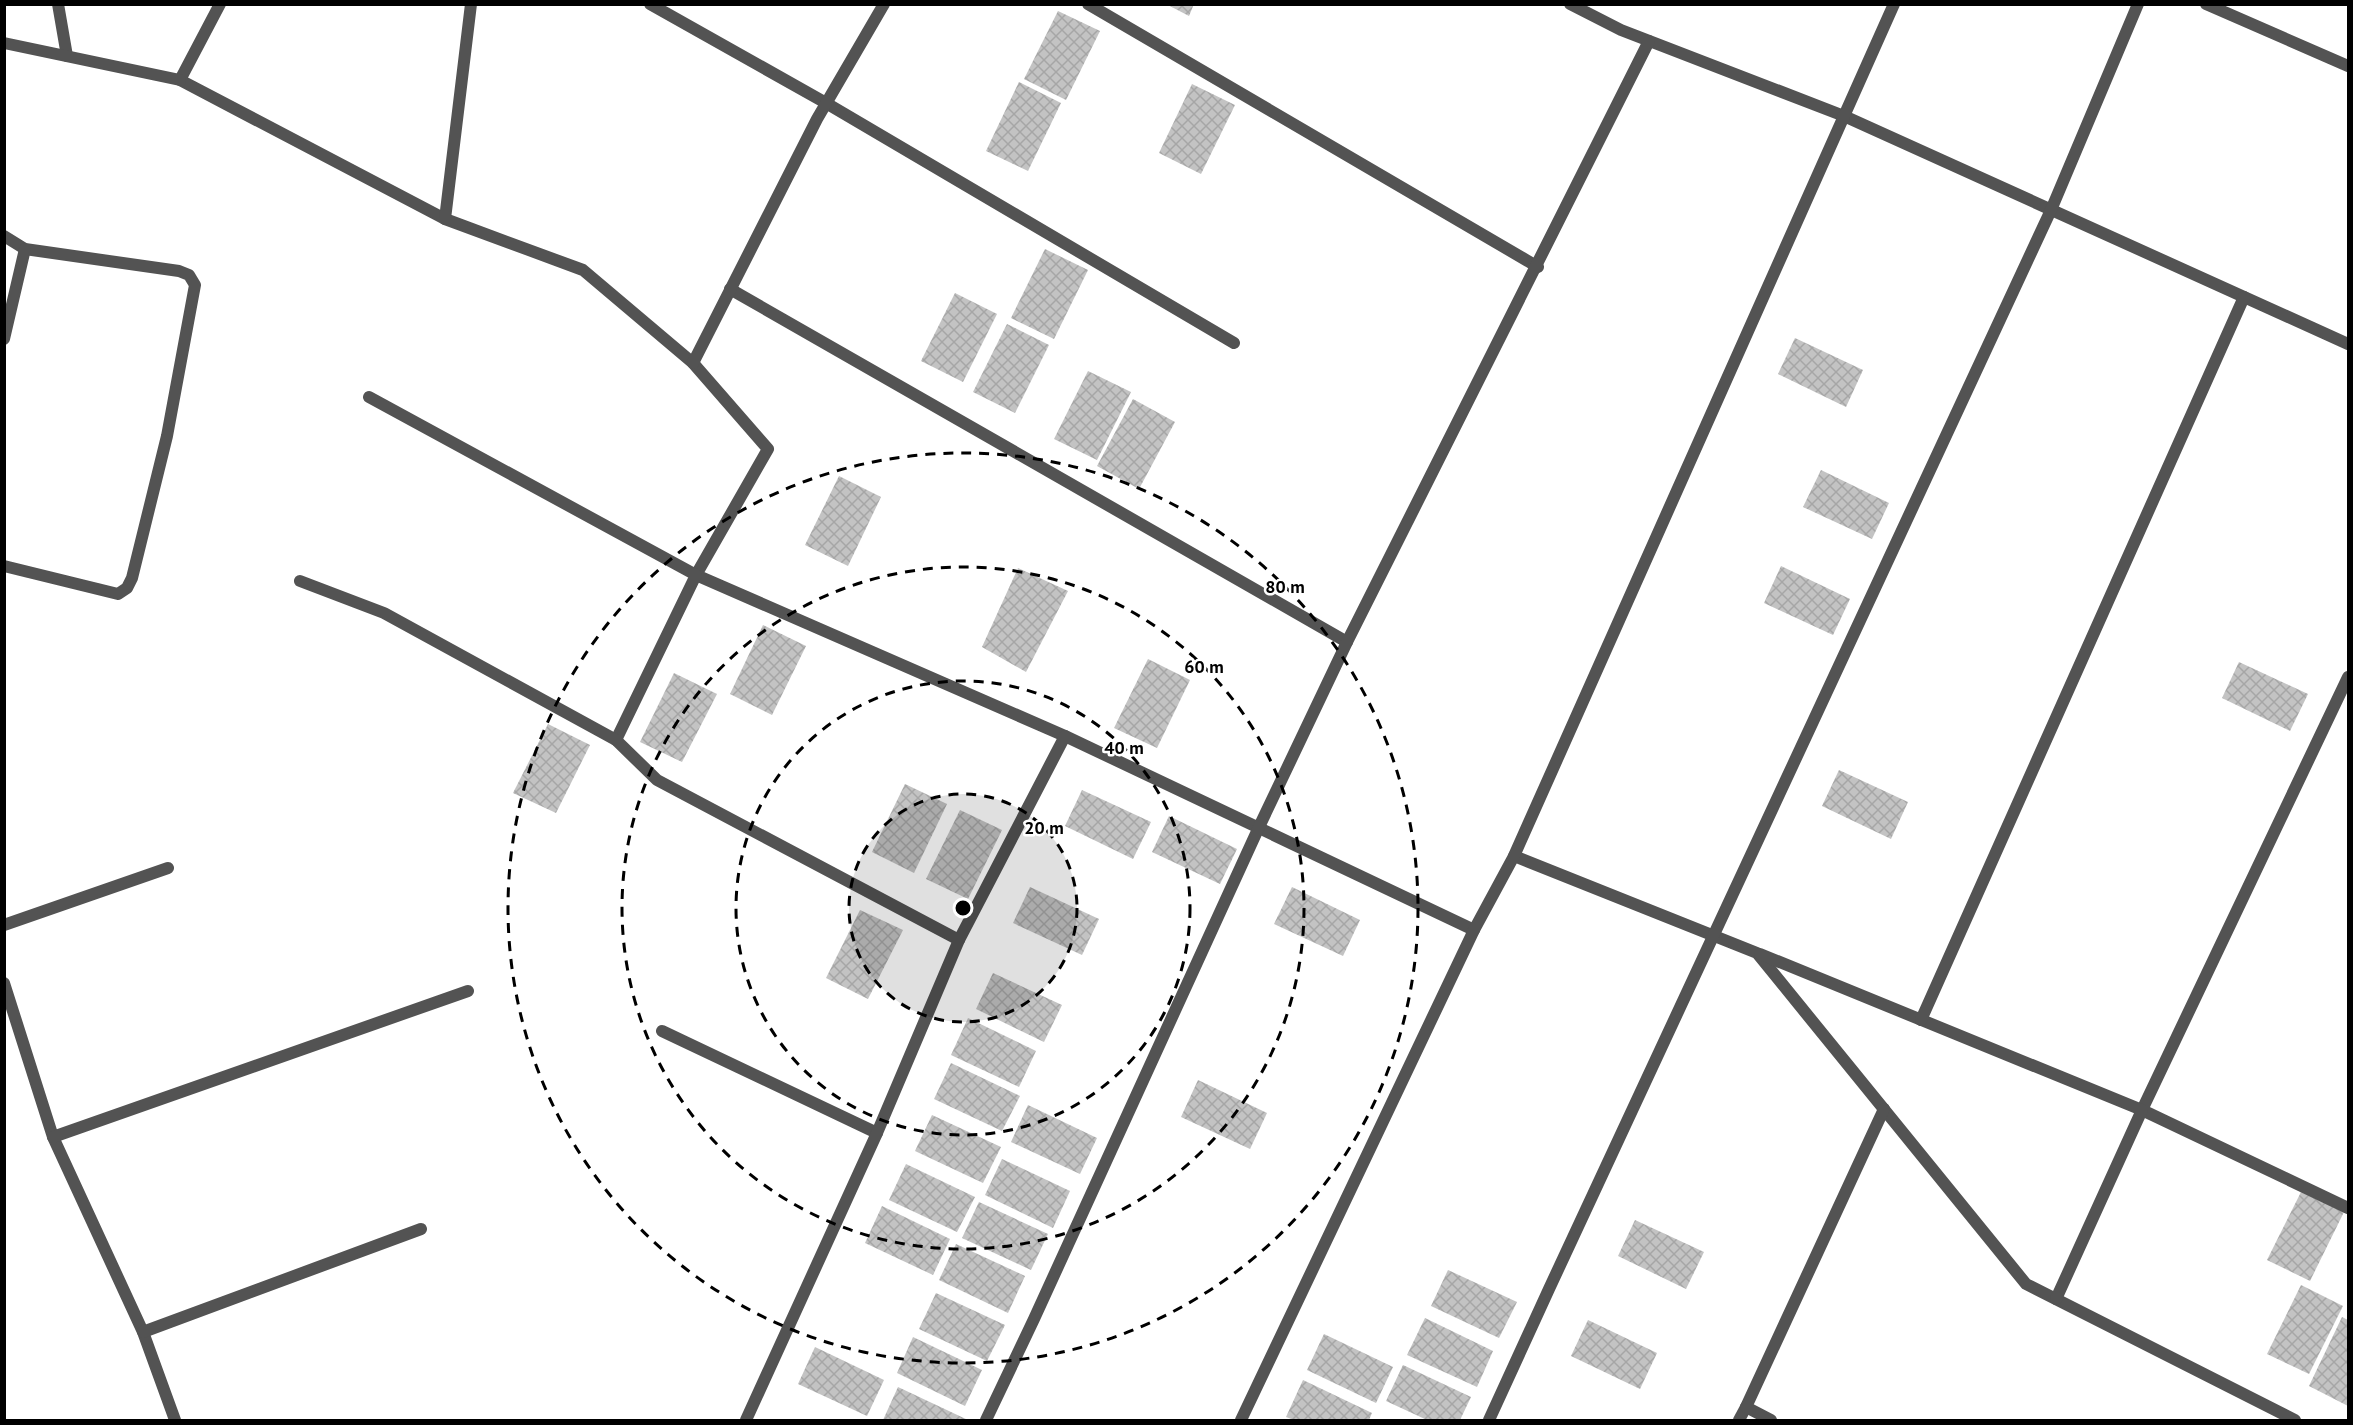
<svg xmlns="http://www.w3.org/2000/svg" width="2353" height="1425" viewBox="0 0 2353 1425" font-family="'PT Sans',sans-serif">
<defs>
<pattern id="building-cross-hatch" width="8" height="8" patternUnits="userSpaceOnUse" patternTransform="scale(1.5)"><rect width="8" height="8" fill="#c3c3c3"/><path d="M0 0l8 8M0 8l8-8" fill="none" stroke="#a6a6a6"/></pattern>
</defs>
<rect width="100%" height="100%" fill="#fff"/>
<g fill="url(#building-cross-hatch)">
<polygon points="1166,4 1194,4 1189,16"/>
<polygon points="1058,11 1100,31 1066,100 1024,79"/>
<polygon points="1019,82 1061,103 1028,171 986,151"/>
<polygon points="1192,84 1235,105 1201,174 1159,153"/>
<polygon points="1045,249 1088,270 1054,339 1011,318"/>
<polygon points="955,293 997,314 963,382 921,361"/>
<polygon points="1007,324 1049,345 1015,413 973,392"/>
<polygon points="1795,338 1863,370 1846,407 1778,374"/>
<polygon points="1088,371 1131,392 1097,460 1054,439"/>
<polygon points="1133,399 1175,422 1139,489 1097,466"/>
<polygon points="1821,470 1889,503 1872,539 1803,507"/>
<polygon points="839,476 881,497 848,566 805,545"/>
<polygon points="1781,566 1850,599 1833,635 1764,603"/>
<polygon points="1018,568 1068,591 1026,672 982,647"/>
<polygon points="763,625 806,646 772,715 730,694"/>
<polygon points="1148,659 1190,680 1157,748 1114,728"/>
<polygon points="2239,662 2308,694 2290,731 2222,698"/>
<polygon points="674,673 717,694 682,762 640,742"/>
<polygon points="548,724 590,745 556,813 513,793"/>
<polygon points="1839,770 1908,802 1891,839 1822,806"/>
<polygon points="905,784 947,804 914,873 872,852"/>
<polygon points="1082,790 1151,822 1133,859 1065,826"/>
<polygon points="960,810 1002,830 968,899 926,879"/>
<polygon points="1169,816 1237,849 1220,884 1152,852"/>
<polygon points="1030,887 1099,919 1082,955 1013,923"/>
<polygon points="1292,887 1360,920 1343,956 1274,924"/>
<polygon points="860,910 903,930 868,999 826,978"/>
<polygon points="993,973 1062,1005 1044,1042 976,1009"/>
<polygon points="968,1018 1036,1051 1019,1087 951,1055"/>
<polygon points="951,1063 1020,1096 1002,1131 934,1099"/>
<polygon points="1198,1080 1267,1113 1250,1149 1181,1117"/>
<polygon points="1028,1105 1097,1138 1080,1174 1011,1142"/>
<polygon points="932,1115 1001,1147 983,1183 915,1151"/>
<polygon points="1002,1159 1070,1191 1053,1228 985,1195"/>
<polygon points="906,1164 975,1197 957,1232 889,1200"/>
<polygon points="2301,1192 2344,1212 2310,1281 2267,1260"/>
<polygon points="979,1202 1048,1234 1031,1270 962,1238"/>
<polygon points="882,1206 950,1239 933,1275 865,1243"/>
<polygon points="1635,1220 1704,1252 1686,1289 1618,1256"/>
<polygon points="956,1244 1025,1276 1008,1313 939,1280"/>
<polygon points="1448,1270 1517,1302 1499,1338 1431,1306"/>
<polygon points="2301,1285 2343,1306 2309,1374 2267,1354"/>
<polygon points="936,1293 1005,1325 987,1361 919,1329"/>
<polygon points="2342,1317 2348,1320 2348,1406 2309,1386"/>
<polygon points="1425,1318 1493,1351 1477,1387 1407,1355"/>
<polygon points="1588,1320 1657,1353 1640,1389 1571,1356"/>
<polygon points="1324,1334 1393,1367 1376,1403 1307,1370"/>
<polygon points="913,1337 982,1370 965,1406 897,1373"/>
<polygon points="815,1347 884,1380 867,1416 798,1384"/>
<polygon points="1403,1365 1471,1397 1460,1420 1427,1420 1386,1401"/>
<polygon points="1303,1380 1372,1413 1369,1420 1294,1420 1286,1417"/>
<polygon points="898,1387 968,1420 883,1420"/>
</g>
<g fill="none" stroke-linecap="round" stroke-linejoin="round">
<g stroke="#535353" stroke-width="12">
<polyline points="58,4 67,56"/>
<polyline points="220,4 180,80 445,219"/>
<polyline points="471,4 445,219 583,270 693,363 768,449 696,575 1065,736"/>
<polyline points="650,4 826,103 1234,343"/>
<polyline points="1088,4 1538,267"/>
<polyline points="1570,4 1621,30 1844,116 2348,344"/>
<polyline points="2206,4 2348,66"/>
<polyline points="4,43 180,80"/>
<polyline points="4,236 25,249 179,271 189,275 195,285 167,436 132,578 127,588 118,594 4,566"/>
<polyline points="730,289 1347,642"/>
<polyline points="4,339 25,249"/>
<polyline points="693,363 817,119 884,4"/>
<polyline points="369,397 696,575 616,740"/>
<polyline points="300,581 384,613 616,740 657,780 959,940"/>
<polyline points="2348,677 2142,1110 2348,1208"/>
<polyline points="1514,856 1757,953 2026,1284 2295,1420"/>
<polyline points="4,925 168,868"/>
<polyline points="1760,954 2142,1110 2056,1299"/>
<polyline points="4,983 53,1137 143,1332 175,1420"/>
<polyline points="1921,1020 2244,297"/>
<polyline points="662,1031 877,1133"/>
<polyline points="53,1137 468,991"/>
<polyline points="143,1332 421,1229"/>
<polyline points="746,1420 877,1133 959,940 1065,736 1474,930"/>
<polyline points="986,1420 1034,1319 1259,827 1347,642 1649,41"/>
<polyline points="1241,1420 1474,930 1514,856 1894,4"/>
<polyline points="1489,1420 1549,1289 2051,210 2138,4"/>
<polyline points="1739,1420 1746,1407"/>
<polyline points="1771,1420 1746,1407 1884,1109"/>
</g>
</g>
<circle cx="963" cy="908" r="114" fill="#000" fill-opacity=".12"/>
<g fill="none" stroke="#000" stroke-width="3" stroke-dasharray="10 8">
<circle cx="963" cy="908" r="114"/>
<circle cx="963" cy="908" r="227"/>
<circle cx="963" cy="908" r="341"/>
<circle cx="963" cy="908" r="455"/>
</g>
<circle cx="963" cy="908" r="9" fill="#000" stroke="#fff" stroke-width="3"/>
<g font-size="18" text-anchor="middle" font-weight="bold" fill="#000" stroke="#fff" stroke-width="5" stroke-linejoin="round" paint-order="stroke">
<text x="1285" y="593">80 m</text>
<text x="1204" y="673">60 m</text>
<text x="1124" y="754">40 m</text>
<text x="1044" y="834">20 m</text>
</g>
<rect width="2353" height="1425" fill="none" stroke="#000000" stroke-width="12"/>
</svg>
